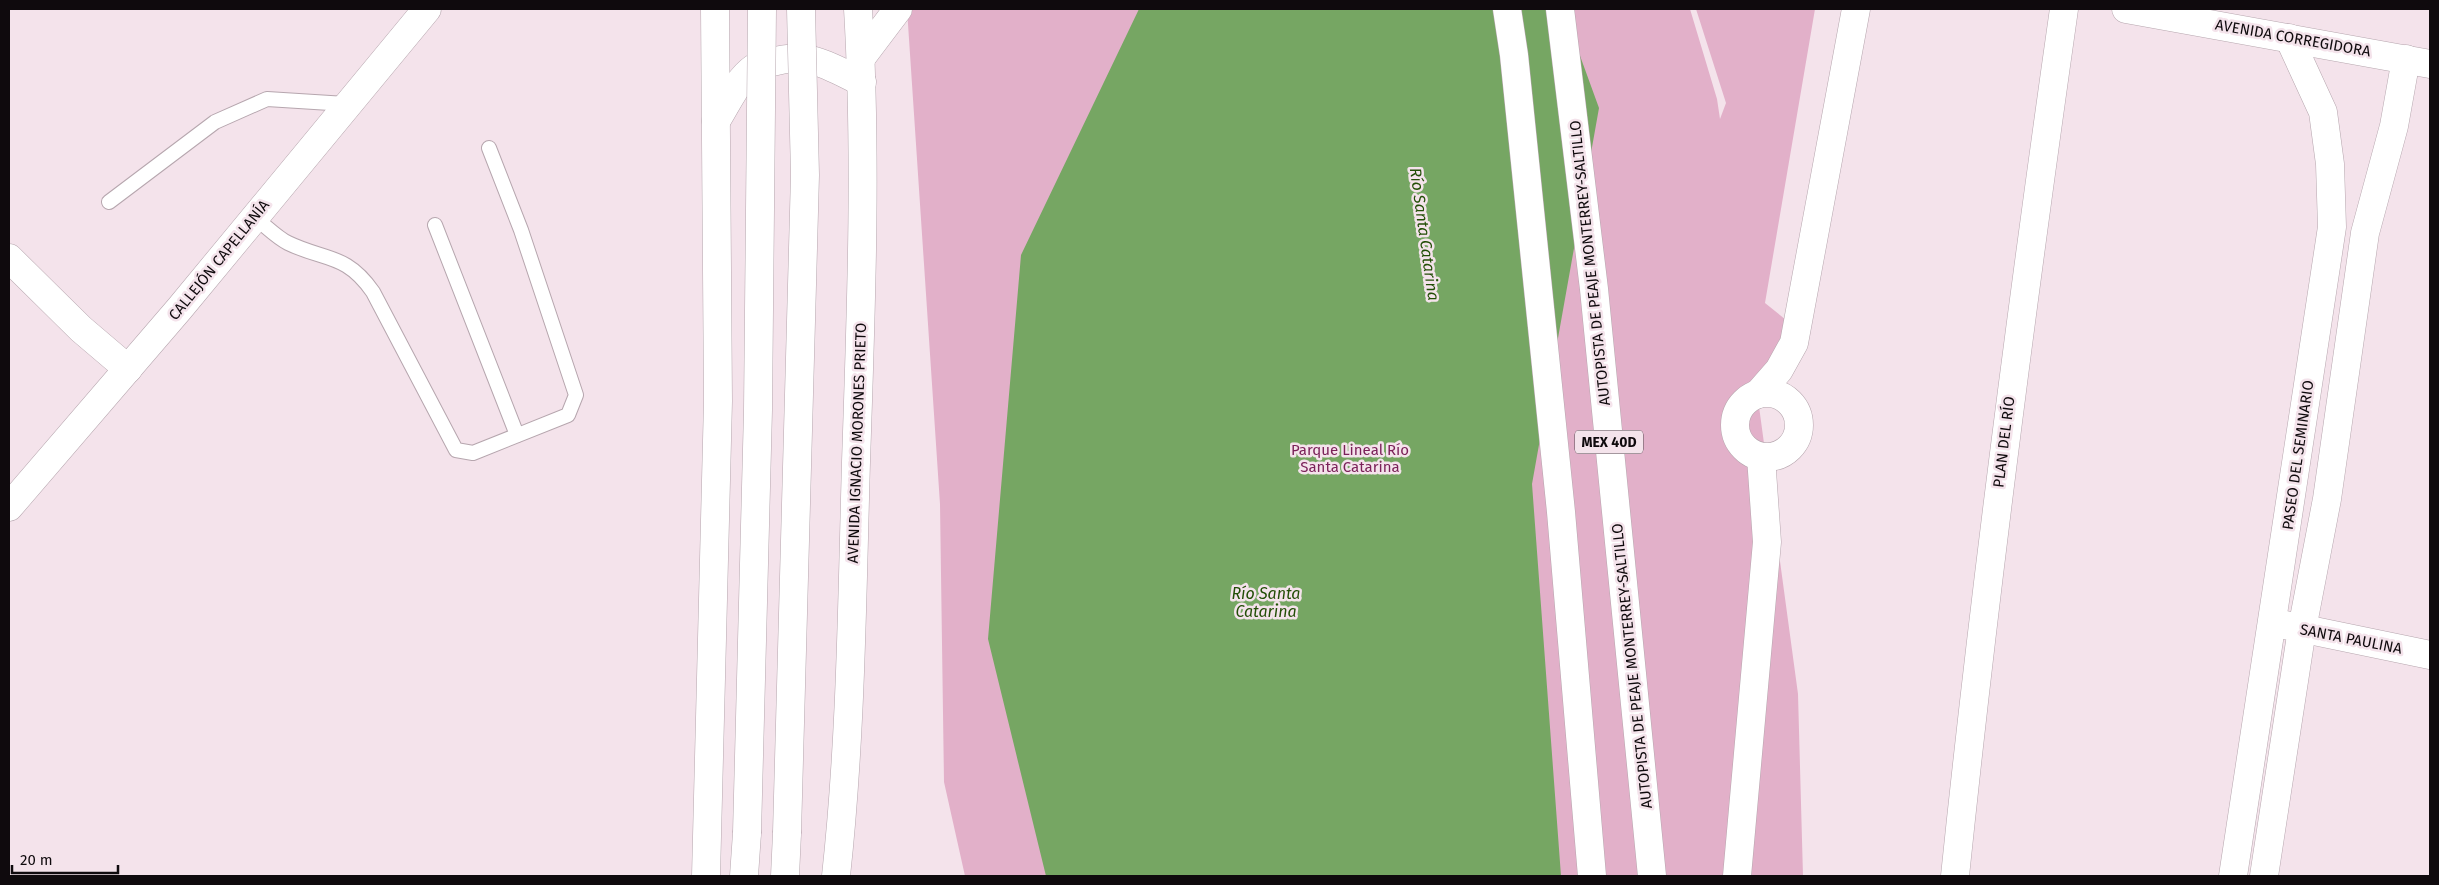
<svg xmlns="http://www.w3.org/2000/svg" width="2439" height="885" viewBox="0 0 2439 885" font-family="'Fira Sans',sans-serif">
<rect width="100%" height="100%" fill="#f4e3eb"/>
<polygon fill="#e2b0c9" points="907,9 1690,9 1717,99 1720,119 1726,103 1696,9 1815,9 1765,303 1791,324 1775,358 1755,377 1798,694 1803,876 965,876 944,782 940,504"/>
<polygon fill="#76a663" points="1139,9 1563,9 1599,108 1532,484 1561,876 1046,876 988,639 1021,255"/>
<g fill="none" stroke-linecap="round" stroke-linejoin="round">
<defs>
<g id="service">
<polyline points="109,202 215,122 267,99 346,104"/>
<path d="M254 217C265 225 276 237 288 243 325 261 346 253 373 292L456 450 473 453 568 415 576 395 521 230 489 148"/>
<polyline points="435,225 517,435"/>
</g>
<g id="minor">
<polyline points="9,258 81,329 128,369"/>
<circle cx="1767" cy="425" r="32"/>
<polyline points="1758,394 1779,370 1794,343 1856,9"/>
<polyline points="9,507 180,308 427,9"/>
<polyline points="2285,625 2430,655"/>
<polyline points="1737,876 1767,542 1761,457"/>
<path d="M1955 876C1985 586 2023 297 2064 9"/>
<polyline points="2233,876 2332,227 2330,164 2323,112 2289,38"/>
<polyline points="2264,876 2302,629 2327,499 2365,233 2394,126 2406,59"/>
</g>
<g id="tertiary">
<polyline points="2126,9 2430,64"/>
<polyline points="861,58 898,9"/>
<path d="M716 121C727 104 737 80 754 68 758 65 767 64 772 62 809 51 830 67 862 82"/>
<polyline points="706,876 718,401 715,9"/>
<path d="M836 876C851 739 852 601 856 462 861 312 867 159 858 9"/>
</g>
<g id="primary">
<polyline points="744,876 747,833"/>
<polyline points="785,876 787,833"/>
</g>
<g id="motorway">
<polyline points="1507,9 1514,55 1561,512 1592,876"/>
<polyline points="1560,9 1594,289 1652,876"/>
</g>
</defs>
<use href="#service" stroke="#b6a6ae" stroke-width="16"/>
<use href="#minor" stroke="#b6a6ae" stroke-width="29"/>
<use href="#tertiary" stroke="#b6a6ae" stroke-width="29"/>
<use href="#primary" stroke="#b6a6ae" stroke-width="29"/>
<use href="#motorway" stroke="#b6a6ae" stroke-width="29"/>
<use href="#service" stroke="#fff" stroke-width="14"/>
<use href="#minor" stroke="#fff" stroke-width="28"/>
<use href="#tertiary" stroke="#fff" stroke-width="28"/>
<use href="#primary" stroke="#fff" stroke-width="28"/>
<use href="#motorway" stroke="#fff" stroke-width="28"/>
<defs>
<g id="primary-bridge">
<polyline points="747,833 758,410 762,9"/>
<polyline points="787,833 805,175 801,9"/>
</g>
</defs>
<use href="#primary-bridge" stroke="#b6a6ae" stroke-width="29" stroke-linecap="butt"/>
<use href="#primary-bridge" stroke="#fff" stroke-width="28"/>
</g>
<g text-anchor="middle" stroke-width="5" stroke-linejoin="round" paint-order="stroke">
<rect fill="#f4e3eb" stroke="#544b50" stroke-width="1" x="1575" y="430.5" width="68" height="23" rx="4"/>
<g font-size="14" font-weight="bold" fill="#0f0a0d">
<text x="1609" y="447">MEX 40D</text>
</g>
<g font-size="15" fill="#0f0a0d" stroke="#f4e3eb">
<text transform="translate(2293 38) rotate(10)" y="5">AVENIDA CORREGIDORA</text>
<text transform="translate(219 260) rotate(-51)" y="5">CALLEJÓN CAPELLANÍA</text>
<text transform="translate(1590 263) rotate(-96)" y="5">AUTOPISTA DE PEAJE MONTERREY-SALTILLO</text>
<text transform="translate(2004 442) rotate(-83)" y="5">PLAN DEL RÍO</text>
<text transform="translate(857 443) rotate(-88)" y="5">AVENIDA IGNACIO MORONES PRIETO</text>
<text transform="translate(2298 455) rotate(-82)" y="5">PASEO DEL SEMINARIO</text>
<text transform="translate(2351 639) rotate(11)" y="5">SANTA PAULINA</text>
<text transform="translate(1632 666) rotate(-96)" y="5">AUTOPISTA DE PEAJE MONTERREY-SALTILLO</text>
</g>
<g font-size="15" fill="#7b2159" stroke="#f4e3eb">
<text x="1350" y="455">Parque Lineal Río<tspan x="1350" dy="17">Santa Catarina</tspan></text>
</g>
<g font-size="16" font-style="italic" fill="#224e06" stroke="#f4e3eb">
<text transform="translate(1425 234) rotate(82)" y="6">Río Santa Catarina</text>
<text x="1266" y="599">Río Santa<tspan x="1266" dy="18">Catarina</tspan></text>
</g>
</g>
<rect width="2439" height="885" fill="none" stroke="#0f0a0d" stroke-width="20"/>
<path d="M12 865v8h106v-8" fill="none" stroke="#0f0a0d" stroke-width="2.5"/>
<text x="20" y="865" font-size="15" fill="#0f0a0d" stroke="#f4e3eb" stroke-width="4" paint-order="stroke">20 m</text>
</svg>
